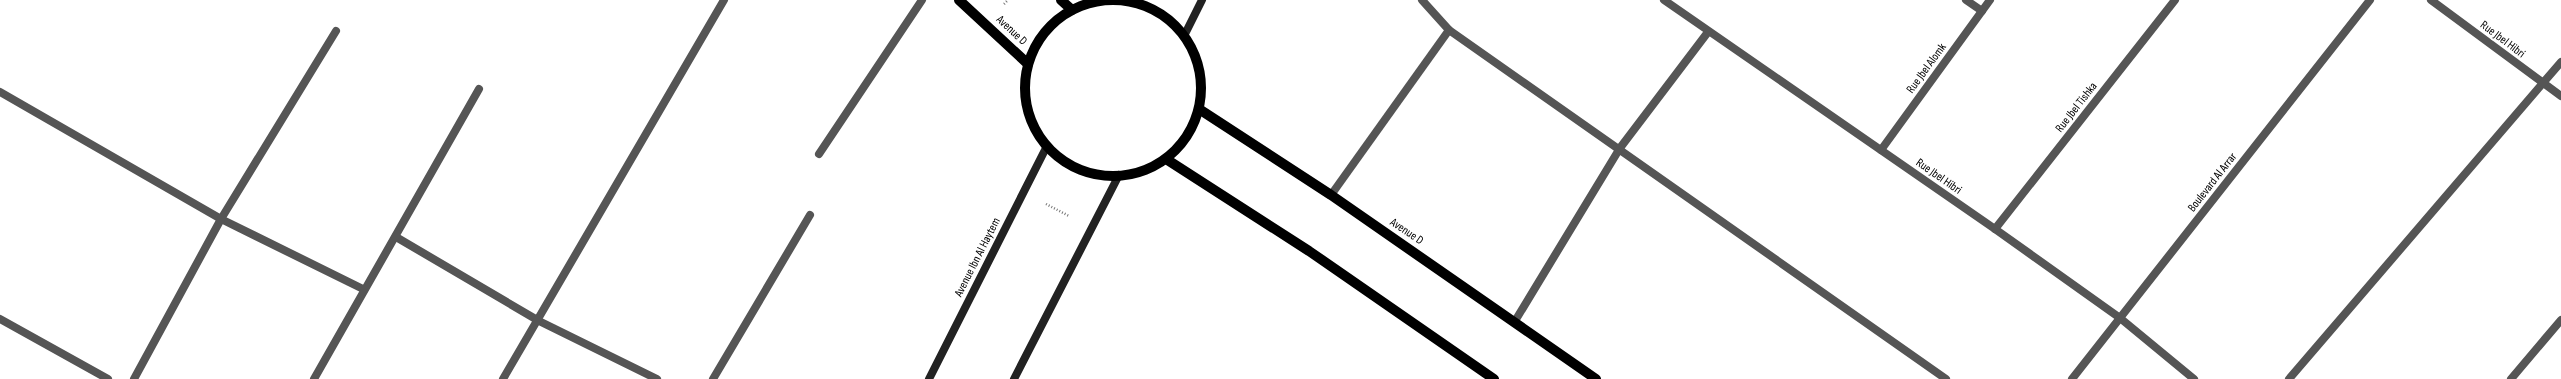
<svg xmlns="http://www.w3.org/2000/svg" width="2561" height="379" viewBox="0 0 2561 379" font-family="'Sofia Sans Condensed',sans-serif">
<rect width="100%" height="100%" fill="#fff"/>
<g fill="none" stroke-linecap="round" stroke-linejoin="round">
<g stroke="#777" stroke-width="2.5" stroke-dasharray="1 2" stroke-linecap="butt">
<polyline points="1004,4 1008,0"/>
<polyline points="1046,204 1069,216"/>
</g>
<polyline stroke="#555" stroke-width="8" points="819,154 922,0"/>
<g stroke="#555" stroke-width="8">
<polyline points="1422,0 1449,30 1946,379"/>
<polyline points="1664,0 1995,229 2120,318 2194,379"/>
<polyline points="1966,0 1982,11"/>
<polyline points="2431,0 2561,96"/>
<polyline points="0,92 221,219 363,289"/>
<polyline points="1881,150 1990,0"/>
<polyline points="1331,195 1449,30"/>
<polyline points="1995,229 2175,0"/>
<polyline points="396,237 539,321 657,379"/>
<polyline points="0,319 108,379"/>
<polyline points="1515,321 1620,148 1708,32"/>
<polyline points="134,379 221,219 336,31"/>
<polyline points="314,379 479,89"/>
<polyline points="503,379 724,0"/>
<polyline points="713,379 810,215"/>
<polyline points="2072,379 2370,0"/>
<polyline points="2289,379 2561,62"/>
<polyline points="2511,379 2561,320"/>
</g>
<g stroke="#222" stroke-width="8">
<polyline points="1184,36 1202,0"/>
<polyline points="929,379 1047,146"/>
<polyline points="1014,379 1119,175"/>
</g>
<g stroke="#000" stroke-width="10">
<polyline points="959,0 1028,64"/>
<polyline points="1061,0 1072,10"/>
<circle cx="1113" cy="88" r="88"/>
<polyline points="1199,109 1331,195 1596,379"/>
<polyline points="1166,159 1309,251 1494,379"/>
</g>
</g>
<g text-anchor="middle" stroke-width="3.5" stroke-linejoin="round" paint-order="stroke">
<g font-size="12" fill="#000" stroke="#fff">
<text transform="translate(1012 30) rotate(43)" y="4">Avenue D</text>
<text transform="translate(2503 39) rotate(37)" y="4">Rue Jbel Hibri</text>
<text transform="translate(1926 68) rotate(-54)" y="4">Rue Jbel Alomk</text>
<text transform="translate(2076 107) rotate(-52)" y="4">Rue Jbel Tishka</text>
<text transform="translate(1939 176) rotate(35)" y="4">Rue Jbel Hibri</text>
<text transform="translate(2212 182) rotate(-52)" y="4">Boulevard Al Arrar</text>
<text transform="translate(1407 231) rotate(34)" y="4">Avenue D</text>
<text transform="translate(977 257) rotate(-63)" y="4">Avenue Ibn Al Haytem</text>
</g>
</g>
</svg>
